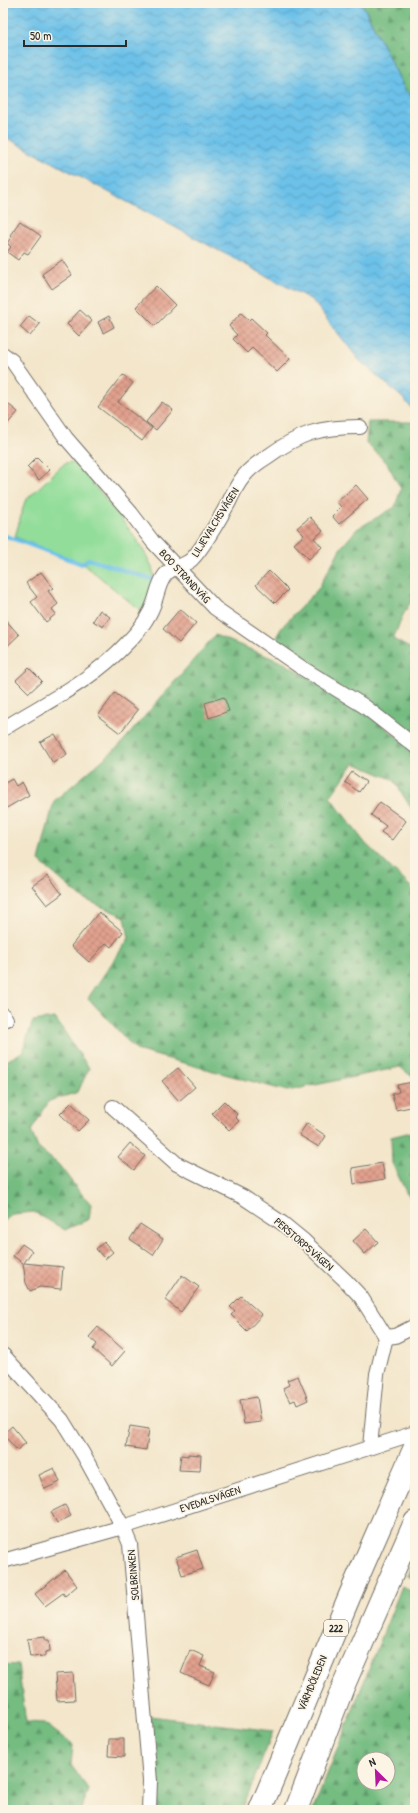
<svg xmlns="http://www.w3.org/2000/svg" width="418" height="1813" viewBox="0 0 418 1813" font-family="'Patrick Hand',sans-serif">
<defs>
<pattern id="forest-firs" width="22" height="20" patternUnits="userSpaceOnUse"><rect width="22" height="20" fill="#74bc81"/><path d="M5 1l3.5 6h-7zM16 11l3.5 6h-7z" fill="#5f996a"/></pattern>
<pattern id="water-waves" width="16" height="10" patternUnits="userSpaceOnUse"><rect width="16" height="10" fill="#6cc1e9"/><path d="M0 5q4-4 8 0t8 0" fill="none" stroke="#599dbd"/></pattern>
<pattern id="building-cross-hatch" width="8" height="8" patternUnits="userSpaceOnUse"><rect width="8" height="8" fill="#e2a18e"/><path d="M0 0l8 8M0 8l8-8" fill="none" stroke="#b78374"/></pattern>
</defs>
<rect width="100%" height="100%" fill="#fcf5e5"/>
<filter id="ink" filterUnits="userSpaceOnUse"><feTurbulence type="fractalNoise" baseFrequency=".025" numOctaves="2"/><feDisplacementMap in="SourceGraphic" scale="8" xChannelSelector="R" yChannelSelector="G"/><feConvolveMatrix kernelMatrix="1 2 1 2 8 2 1 2 1" color-interpolation-filters="sRGB"/></filter>
<filter id="wash" filterUnits="userSpaceOnUse"><feTurbulence type="fractalNoise" baseFrequency=".012" numOctaves="4" result="noise"/><feDisplacementMap in="SourceGraphic" scale="16" xChannelSelector="R" yChannelSelector="G"/><feGaussianBlur stdDeviation="0.9" result="paint"/><feColorMatrix in="noise" values="0 0 0 0 0 0 0 0 0 0 0 0 0 0 0 0 0 1.4 0 .05"/><feComposite in="paint" operator="in"/></filter>
<g filter="url(#wash)">
<rect width="100%" height="100%" fill="#f3e6cb"/>
<path fill="#91dd99" stroke="#5e8462" d="M74 462C91 482 158 556 154 580 153 591 146 602 142 612L85 565 15 537 25 501 65 463Z"/>
<g fill="url(#forest-firs)" stroke="#507456" fill-rule="evenodd">
<polygon points="362,3 415,3 415,98 405,90"/>
<polygon points="368,422 415,422 415,595 403,615 393,639 415,651 415,738 272,644 282,627 318,589 340,549 357,529 395,507 401,489 387,463 366,443"/>
<polygon points="215,635 284,663 362,709 415,751 415,815 394,780 354,763 330,797 365,843 415,891 415,1079 400,1067 287,1091 136,1050 88,998 129,938 125,917 82,898 39,861 54,801 119,746"/>
<polygon points="55,1018 89,1068 78,1092 49,1101 31,1131 38,1148 59,1165 78,1190 91,1204 89,1219 65,1230 34,1212 13,1214 3,1222 3,1063 22,1052 33,1021"/>
<polygon points="415,1131 415,1200 407,1194 392,1163 391,1137"/>
<polygon points="415,1555 415,1580 407,1576"/>
<path d="M402 1586 415 1594V1810H313ZM364 1759H388V1783H364Z"/>
<polygon points="3,1664 18,1665 26,1722 44,1723 73,1745 71,1765 89,1790 81,1810 3,1810"/>
<polygon points="150,1716 273,1731 242,1810 157,1810 157,1785"/>
</g>
<polygon fill="url(#water-waves)" stroke="#4c768a" points="3,3 362,3 405,90 415,98 415,413 405,400 359,360 312,300 3,136"/>
<g fill="none" stroke-linecap="round" stroke-linejoin="round">
<polyline stroke="#6cc1e9" stroke-width="4" points="3,535 82,564 88,559 154,580"/>
</g>
<g id="blocks">
<g fill="url(#building-cross-hatch)">
<polygon points="20,221 41,236 28,254 24,252 18,260 7,252 11,247 7,243 12,236 10,235"/>
<polygon points="62,260 72,275 52,289 42,274"/>
<polygon points="156,286 175,305 155,326 136,307"/>
<polygon points="80,310 92,321 79,336 67,324"/>
<polygon points="241,313 249,320 251,318 267,333 265,335 290,359 277,372 252,348 247,353 233,339 237,335 229,326"/>
<polygon points="29,316 40,324 30,336 20,327"/>
<polygon points="109,316 114,327 103,333 98,322"/>
<polygon points="123,375 133,383 118,402 152,428 142,441 98,407"/>
<polygon points="3,400 18,412 3,429"/>
<polygon points="162,402 173,410 156,430 146,422"/>
<polygon points="37,457 50,470 39,480 27,467"/>
<polygon points="356,485 368,499 339,524 332,516 341,507 337,502"/>
<polygon points="310,517 323,531 314,538 322,547 309,559 294,544 304,535 297,528"/>
<polygon points="269,571 288,590 275,603 256,585"/>
<polygon points="41,572 53,588 48,591 58,604 52,609 56,614 46,622 31,602 37,597 26,583"/>
<polygon points="180,609 196,623 179,643 163,629"/>
<polygon points="100,610 110,617 103,627 93,621"/>
<polygon points="3,617 19,635 3,650"/>
<polygon points="29,668 42,681 29,693 16,680"/>
<polygon points="115,693 138,710 120,733 98,716"/>
<polygon points="224,697 229,711 209,718 205,703"/>
<polygon points="55,734 67,754 53,763 40,742"/>
<polygon points="352,772 366,782 359,792 345,782"/>
<polygon points="12,779 16,786 22,782 29,795 3,810 3,784"/>
<polygon points="380,802 406,821 392,840 381,832 386,826 371,815"/>
<polygon points="48,875 62,894 47,905 32,886"/>
<polygon points="99,912 123,932 111,947 106,943 89,962 71,946"/>
<polygon points="178,1068 195,1087 179,1101 162,1081"/>
<polygon points="413,1082 415,1106 396,1110 392,1094 399,1092 397,1085"/>
<polygon points="224,1101 237,1114 235,1117 239,1121 229,1130 212,1113"/>
<polygon points="71,1103 89,1120 78,1131 60,1114"/>
<polygon points="307,1123 326,1136 319,1147 299,1135"/>
<polygon points="130,1143 145,1156 134,1170 118,1157"/>
<polygon points="382,1163 385,1179 354,1184 352,1168"/>
<polygon points="140,1224 163,1239 153,1255 130,1239"/>
<polygon points="366,1229 378,1242 365,1254 353,1241"/>
<polygon points="104,1242 113,1252 105,1259 96,1249"/>
<polygon points="22,1244 32,1251 24,1263 63,1267 61,1289 40,1287 30,1291 26,1283 23,1263 13,1256"/>
<polygon points="182,1275 199,1287 181,1312 165,1300"/>
<polygon points="241,1296 262,1315 247,1331 231,1315 235,1311 230,1307"/>
<polygon points="98,1327 125,1351 112,1366 93,1349 97,1344 89,1337"/>
<polygon points="298,1376 308,1400 297,1405 295,1400 290,1402 283,1388 289,1385 287,1380"/>
<polygon points="257,1397 261,1422 244,1424 240,1400"/>
<polygon points="12,1426 26,1443 17,1450 3,1434"/>
<polygon points="130,1426 149,1429 146,1450 126,1447"/>
<polygon points="188,1454 201,1455 200,1471 179,1470 181,1455 188,1456"/>
<polygon points="54,1468 60,1482 45,1489 39,1475"/>
<polygon points="65,1505 71,1516 57,1523 51,1512"/>
<polygon points="197,1550 203,1569 182,1575 176,1557"/>
<polygon points="65,1570 77,1586 65,1596 63,1593 45,1606 35,1594"/>
<polygon points="45,1637 45,1640 49,1640 50,1651 45,1652 45,1656 30,1657 27,1639"/>
<polygon points="190,1650 204,1656 200,1666 215,1672 209,1685 181,1673"/>
<polygon points="73,1673 75,1700 57,1701 55,1674"/>
<polygon points="109,1739 124,1739 124,1757 108,1756"/>
</g>
</g>
</g>
<g filter="url(#ink)">
<use href="#blocks" fill-opacity="0" stroke="#716c63" stroke-width="1"/>
<g fill="none" stroke-linecap="round" stroke-linejoin="round">
<defs>
<g id="street">
<polyline points="3,354 12,361 66,438 131,513 153,542 215,608 302,668 364,706 415,746"/>
<path d="M3 729C46 702 92 681 127 643 139 631 150 617 155 600 158 591 159 583 165 575 172 566 187 566 193 558 207 542 218 521 229 502 233 493 238 483 244 476 250 468 259 462 267 457 300 433 319 427 360 427"/>
<polyline points="3,1015 6,1019"/>
<polyline points="113,1107 177,1164 243,1197 282,1223 304,1241 346,1281 361,1297 386,1337 377,1374 370,1447"/>
<polyline points="386,1337 395,1336 415,1326"/>
<polyline points="3,1355 62,1420 83,1454 123,1527 130,1544 150,1781 149,1810"/>
<polyline points="3,1561 123,1527 415,1433"/>
</g>
<g id="highway">
<polyline points="260,1810 350,1595 415,1447"/>
<polyline points="296,1810 343,1687 415,1522"/>
</g>
</defs>
<use href="#street" stroke="#716c63" stroke-width="16"/>
<use href="#highway" stroke="#716c63" stroke-width="24"/>
<use href="#street" stroke="#fff" stroke-width="14"/>
<use href="#highway" stroke="#fff" stroke-width="22"/>
</g>
</g>
<g text-anchor="middle" stroke-width="3.5" stroke-linejoin="round" paint-order="stroke">
<rect fill="#fcf5e5" stroke="#6a6863" stroke-width="1" x="324" y="1620" width="24" height="16" rx="3"/>
<g font-size="10" font-weight="bold" fill="#2b2b2b">
<text x="336" y="1632">222</text>
</g>
<g font-size="11" fill="#2b2b2b" stroke="#fcf5e5">
<text transform="translate(215 522) rotate(-58)" y="4">LILJEVALCHSVÄGEN</text>
<text transform="translate(185 576) rotate(47)" y="4">BOO STRANDVÄG</text>
<text transform="translate(304 1244) rotate(41)" y="4">PERSTORPSVÄGEN</text>
<text transform="translate(210 1499) rotate(-18)" y="4">EVEDALSVÄGEN</text>
<text transform="translate(133 1575) rotate(-95)" y="4">SOLBRINKEN</text>
<text transform="translate(312 1683) rotate(-67)" y="4">VÄRMDÖLEDEN</text>
</g>
</g>
<rect width="418" height="1813" fill="none" stroke="#fcf5e5" stroke-width="16"/>
<g transform="translate(376 1771) rotate(336)"><circle r="19" fill="#fcf5e5" stroke="#a8a49b"/>
<path d="M0-3L7 15L0 10L-7 15Z" fill="#b5179e"/>
<text y="-6" font-size="11" font-weight="bold" text-anchor="middle" fill="#2b2b2b">N</text>
</g>
<path d="M24 40v6h102v-6" fill="none" stroke="#2b2b2b" stroke-width="2"/>
<text x="30" y="40" font-size="12" fill="#2b2b2b" stroke="#fcf5e5" stroke-width="3" paint-order="stroke">50 m</text>
</svg>
